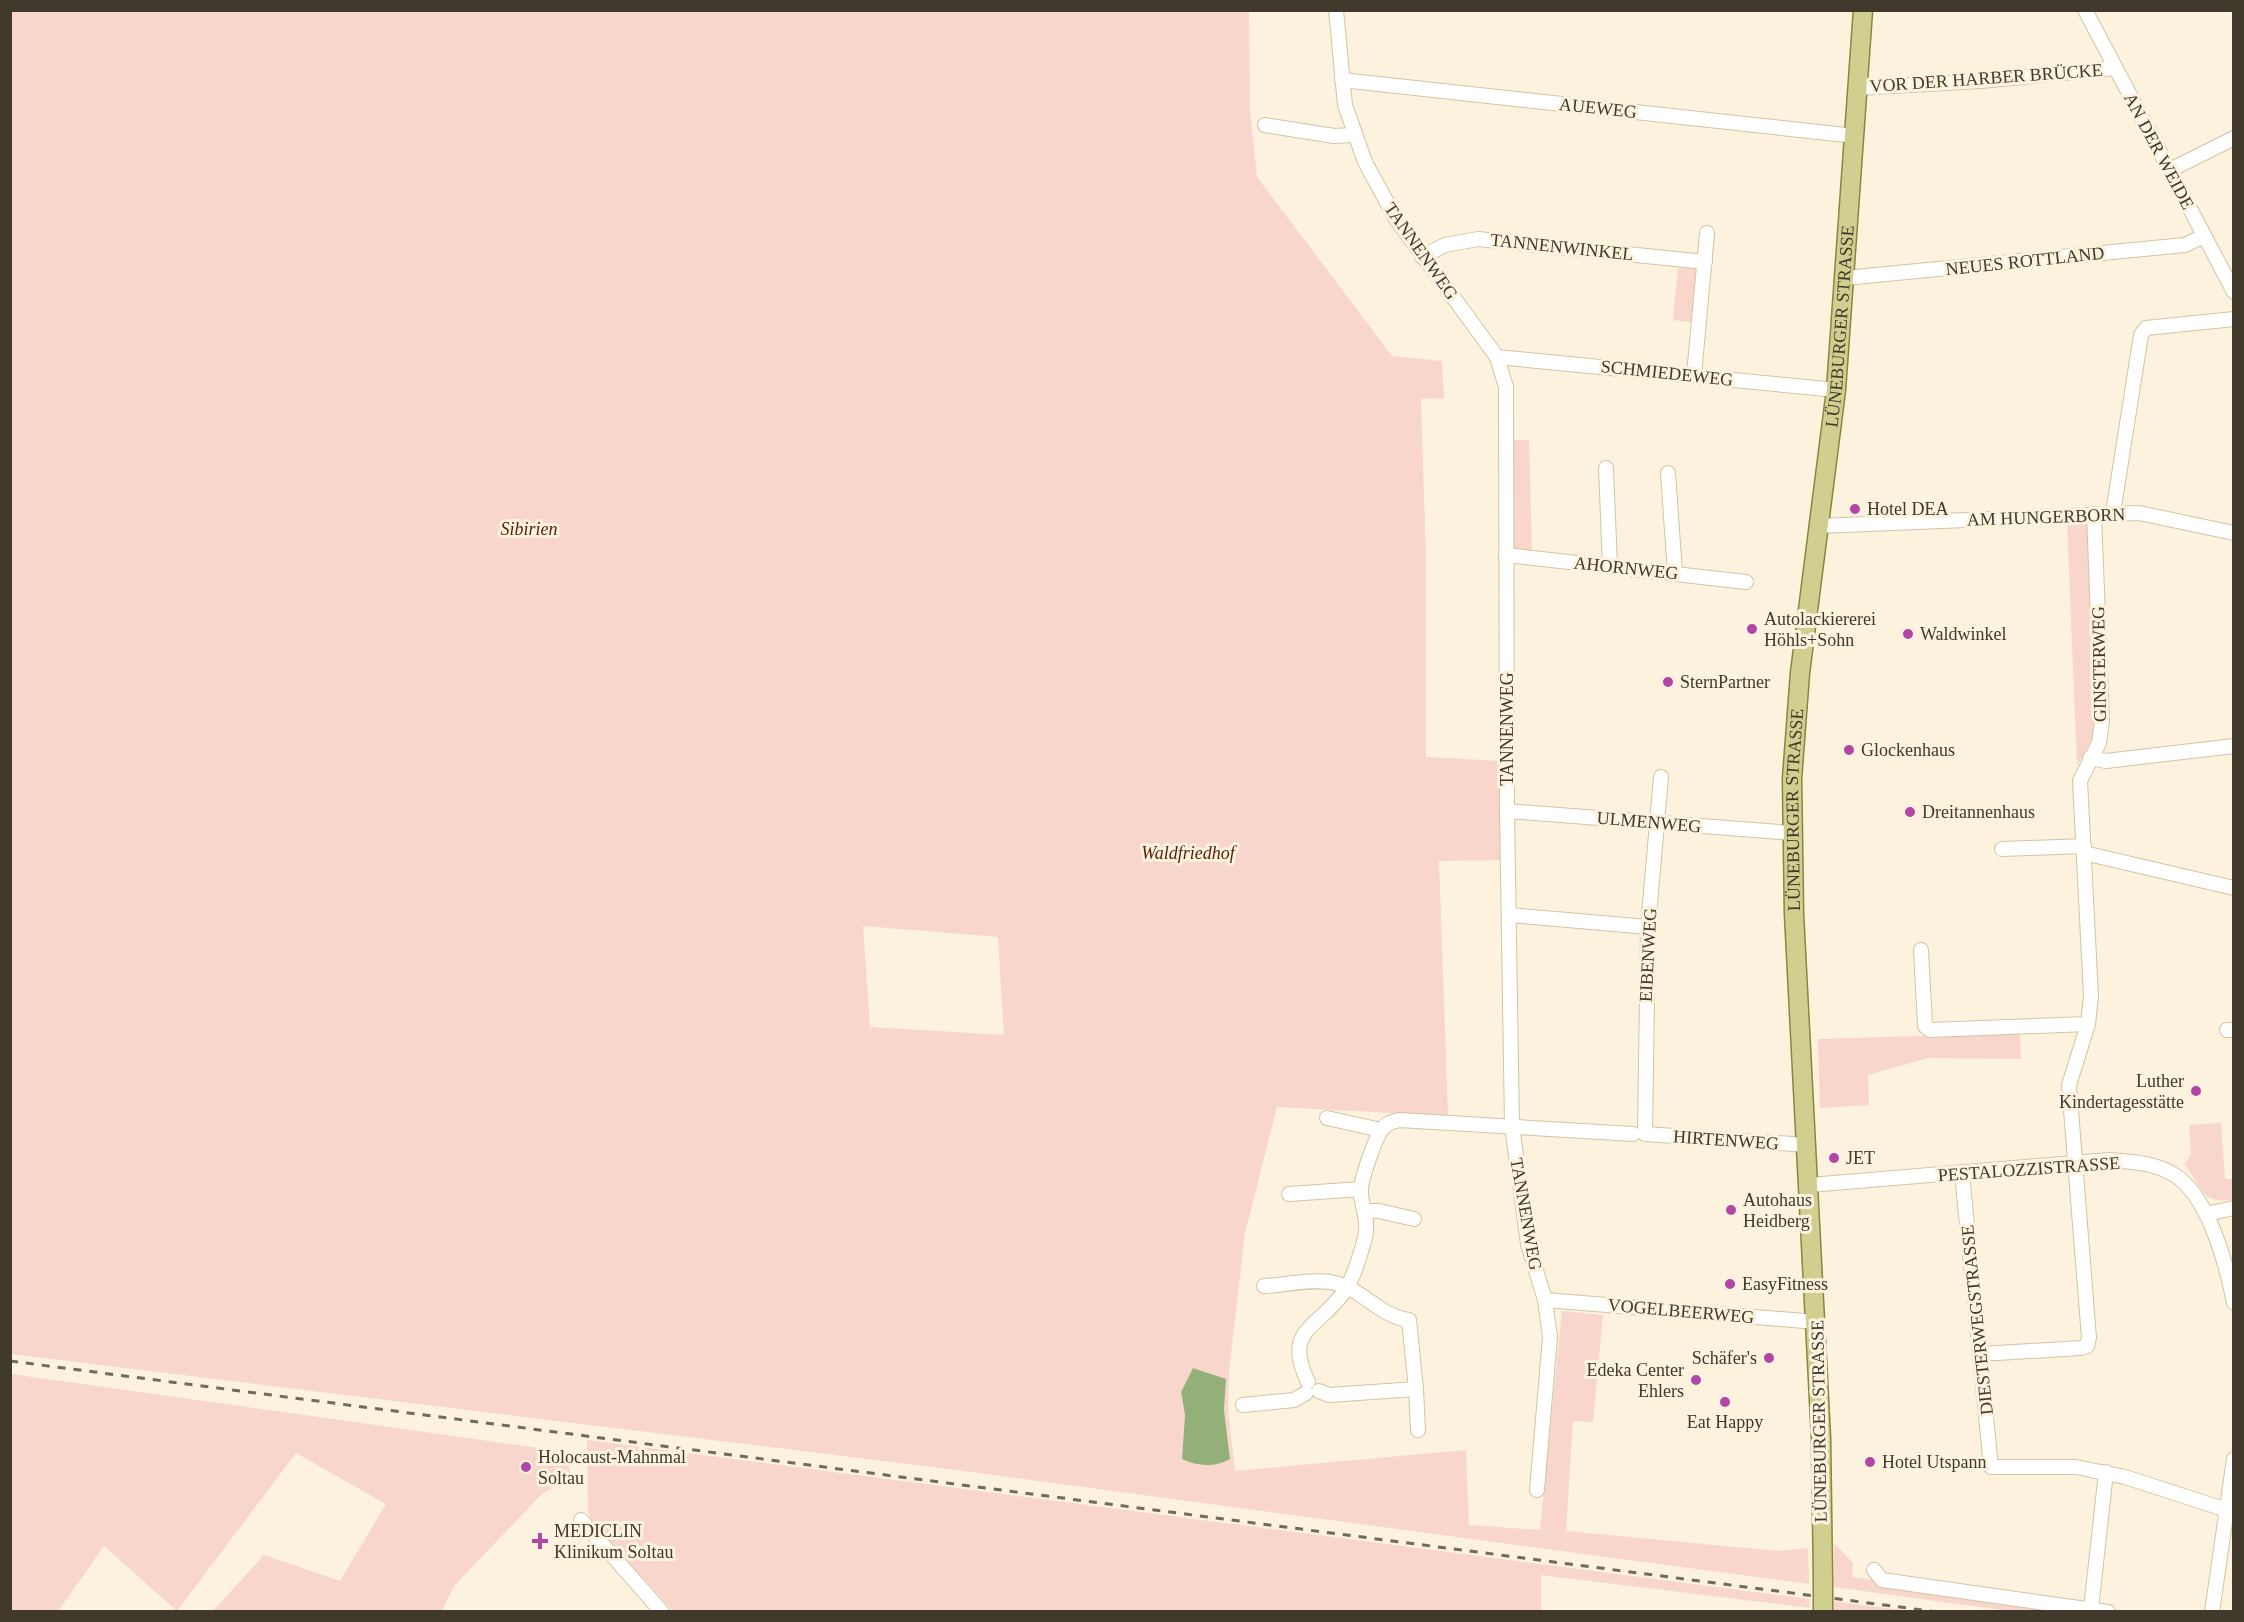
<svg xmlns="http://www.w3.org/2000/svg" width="2244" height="1622" viewBox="0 0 2244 1622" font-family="Georgia,serif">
<rect width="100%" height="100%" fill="#fcf2de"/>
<g fill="#f8d6cb" fill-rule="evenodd">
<path d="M11 11H1249L1250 112 1257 177 1392 356 1442 361 1444 398 1421 399 1426 560V757L1501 761V860L1439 861 1448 1116 1277 1107 1245 1233 1229 1371 1228 1410 1235 1471 1466 1450 1469 1525 1540 1530 1562 1311 1603 1315 1593 1422 1573 1421 1566 1531 1778 1551 1808 1548 1809 1584 949 1469 11 1354ZM863 926 998 937 1004 1035 870 1027ZM1193 1368 1226 1379 1224 1410 1230 1459 1182 1458 1185 1415 1181 1392Z"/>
<polygon points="1678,268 1696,269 1691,322 1673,320"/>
<polygon points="1511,440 1529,440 1532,551 1512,549"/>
<polygon points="2082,519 2089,525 2098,729 2077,766 2067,520"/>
<polygon points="2020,1033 2021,1059 1928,1058 1868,1075 1869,1105 1820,1108 1818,1039"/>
<path d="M2221 1123 2225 1179H2233L2234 1199C2203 1206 2200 1186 2185 1164L2191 1155 2189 1125Z"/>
<path d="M11 1374 560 1451 568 1458 570 1473C563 1484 551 1487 541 1495L454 1586 442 1611H213L264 1555 340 1581 386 1504 296 1453 177 1611 104 1546 58 1611H11Z"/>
<polygon points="587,1440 1809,1599 1810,1608 1541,1575 1541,1612 673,1611 591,1521 588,1511"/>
<polygon points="1834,1543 1853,1563 1852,1577 2091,1611 2009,1611 1834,1587"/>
<polygon points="1832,1601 1910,1611 1832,1611"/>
</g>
<path fill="#94b079" d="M1193 1368 1226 1379 1224 1410 1230 1459C1214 1468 1197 1466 1182 1459L1185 1415 1181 1392Z"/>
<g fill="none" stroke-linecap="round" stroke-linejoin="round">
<defs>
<g id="minor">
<polyline points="1336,10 1345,105 1365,162 1396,219 1497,357 1506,387 1507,811 1512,1126 1528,1244 1545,1300 1550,1337 1537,1490"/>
<polyline points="2085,10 2234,292"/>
<polyline points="1342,80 1855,136"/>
<polyline points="1858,88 1981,81 2115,68"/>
<polyline points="1265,125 1334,136 1354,135"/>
<polyline points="2170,170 2234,138"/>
<polyline points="1422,257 1445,245 1478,239 1705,262"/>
<polyline points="1845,278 2185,245 2204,236"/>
<polyline points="1497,357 1836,390"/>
<polyline points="1694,375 1707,233"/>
<polyline points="1606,468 1610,566"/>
<polyline points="1668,473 1675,573"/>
<polyline points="2113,513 2141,335 2146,328 2234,319"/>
<polyline points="1819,526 2139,513 2234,533"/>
<polyline points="1506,555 1746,582"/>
<polyline points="2090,758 2106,761 2234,746"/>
<polyline points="1661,777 1648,927 1645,1134 1807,1145"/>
<polyline points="1507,811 1792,833"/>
<polyline points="2002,849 2084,846"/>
<polyline points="2084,853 2234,888"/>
<polyline points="1509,915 1648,927"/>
<polyline points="1921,950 1925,1026 1930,1030 2088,1024"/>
<polyline points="2227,1030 2234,1030"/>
<polyline points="1327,1118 1381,1130"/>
<polyline points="1962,1174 1991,1467 2076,1467 2125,1477 2227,1510"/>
<path d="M1810 1185 2109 1160C2131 1162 2151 1162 2171 1173 2208 1192 2227 1266 2234 1303"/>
<polyline points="1289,1194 1361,1189"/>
<polyline points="1366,1211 1379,1211 1414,1219"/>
<polyline points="2206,1214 2234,1208"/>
<path d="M1264 1286C1284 1285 1317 1278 1335 1283 1364 1290 1379 1316 1409 1320L1416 1389 1329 1395 1319 1391"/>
<polyline points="1545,1300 1817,1322"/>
<polyline points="1981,1354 2081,1348 2087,1346 2089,1338 2069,1085 2088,1024 2091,996 2080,781 2099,743 2102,721 2094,514"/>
<path d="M1308 1382C1282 1327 1319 1330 1346 1289 1355 1275 1359 1257 1364 1242 1371 1220 1359 1203 1361 1188 1362 1177 1376 1135 1383 1128 1387 1123 1392 1122 1399 1120L1633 1134"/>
<polyline points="1416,1389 1418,1430"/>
<polyline points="1243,1405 1294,1400 1306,1393"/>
<polyline points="581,1520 662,1612"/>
<polyline points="1874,1570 1882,1580 2108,1612"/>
<polyline points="2091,1609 2106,1472"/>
<polyline points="2212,1612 2234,1459"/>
</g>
<g id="major">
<path id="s1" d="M1823 1580 1821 1438 1794 914 1792 779 1800 673 1836 390 1863 10"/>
</g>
</defs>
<use href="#minor" stroke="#d4c4a2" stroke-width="16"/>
<use href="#major" stroke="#8a863c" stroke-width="21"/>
<use href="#minor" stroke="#fff" stroke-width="14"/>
<use href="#major" stroke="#d1cf8f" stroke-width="18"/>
<polyline stroke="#726a5b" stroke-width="3" stroke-dasharray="8 8" stroke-linecap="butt" points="10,1361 1938,1612"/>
<defs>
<polyline id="major-bridge" points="1823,1580 1823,1612"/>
</defs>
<use href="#major-bridge" stroke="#8a863c" stroke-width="21" stroke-linecap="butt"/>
<use href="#major-bridge" stroke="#d1cf8f" stroke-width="18"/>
</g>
<g fill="#b246a6" stroke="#fcf2de" stroke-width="2">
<circle cx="1855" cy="509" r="6"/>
<circle cx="1752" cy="629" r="6"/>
<circle cx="1908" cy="634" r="6"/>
<circle cx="1668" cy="682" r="6"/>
<circle cx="1849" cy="750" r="6"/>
<circle cx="1910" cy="812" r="6"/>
<circle cx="2196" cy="1091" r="6"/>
<circle cx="1834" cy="1158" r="6"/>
<circle cx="1731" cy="1210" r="6"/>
<circle cx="1730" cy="1284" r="6"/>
<circle cx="1769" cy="1358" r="6"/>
<circle cx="1696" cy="1380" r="6"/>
<circle cx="1725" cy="1402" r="6"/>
<circle cx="1870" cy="1462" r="6"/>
<circle cx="526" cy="1467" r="6"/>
<path d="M537 1532h6v6h6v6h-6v6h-6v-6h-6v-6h6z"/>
</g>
<g text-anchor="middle" stroke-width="6" stroke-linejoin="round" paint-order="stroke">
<g font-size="18" fill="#40392c" stroke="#fcf2de">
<text transform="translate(1986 78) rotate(-4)" y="6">VOR DER HARBER BRÜCKE</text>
<text transform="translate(1598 108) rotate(6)" y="6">AUEWEG</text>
<text transform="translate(2159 151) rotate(62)" y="6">AN DER WEIDE</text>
<text transform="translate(1562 247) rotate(6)" y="6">TANNENWINKEL</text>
<text transform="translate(1421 251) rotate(55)" y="6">TANNENWEG</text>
<text transform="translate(2025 261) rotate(-6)" y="6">NEUES ROTTLAND</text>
<text dy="6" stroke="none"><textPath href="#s1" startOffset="1257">LÜNEBURGER STRASSE</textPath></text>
<text transform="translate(1667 373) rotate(6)" y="6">SCHMIEDEWEG</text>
<text transform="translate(2046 517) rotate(-2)" y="6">AM HUNGERBORN</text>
<text transform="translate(1626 568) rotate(6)" y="6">AHORNWEG</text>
<text transform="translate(2099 664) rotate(-91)" y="6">GINSTERWEG</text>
<text transform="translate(1507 729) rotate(-90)" y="6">TANNENWEG</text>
<text dy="6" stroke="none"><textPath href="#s1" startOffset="771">LÜNEBURGER STRASSE</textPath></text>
<text transform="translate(1649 822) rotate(5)" y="6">ULMENWEG</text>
<text transform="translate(1648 955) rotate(-87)" y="6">EIBENWEG</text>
<text transform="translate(1726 1140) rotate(4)" y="6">HIRTENWEG</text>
<text transform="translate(2029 1169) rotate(-4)" y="6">PESTALOZZISTRASSE</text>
<text transform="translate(1526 1214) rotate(80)" y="6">TANNENWEG</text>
<text transform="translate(1681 1311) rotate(5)" y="6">VOGELBEERWEG</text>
<text transform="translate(1977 1320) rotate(-96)" y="6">DIESTERWEGSTRASSE</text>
<text transform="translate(1819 1421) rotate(-91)" y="6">LÜNEBURGER STRASSE</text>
</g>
<g font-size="18" fill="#40392c" stroke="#fcf2de" text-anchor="start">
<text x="1867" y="515">Hotel DEA</text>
<text x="1764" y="625">Autolackiererei<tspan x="1764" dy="21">Höhls+Sohn</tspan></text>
<text x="1920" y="640">Waldwinkel</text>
<text x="1680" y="688">SternPartner</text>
<text x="1861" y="756">Glockenhaus</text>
<text x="1922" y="818">Dreitannenhaus</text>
<text x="2184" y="1087" text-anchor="end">Luther<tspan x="2184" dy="21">Kindertagesstätte</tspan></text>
<text x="1846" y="1164">JET</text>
<text x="1743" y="1206">Autohaus<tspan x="1743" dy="21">Heidberg</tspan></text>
<text x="1742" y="1290">EasyFitness</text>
<text x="1757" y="1364" text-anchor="end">Schäfer's</text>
<text x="1684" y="1376" text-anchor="end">Edeka Center<tspan x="1684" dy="21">Ehlers</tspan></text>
<text x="1725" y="1428" text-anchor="middle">Eat Happy</text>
<text x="538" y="1463">Holocaust-Mahnmal<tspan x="538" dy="21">Soltau</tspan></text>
<text x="1882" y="1468">Hotel Utspann</text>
<text x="554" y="1537">MEDICLIN<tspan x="554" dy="21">Klinikum Soltau</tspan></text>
</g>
<g font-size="18" font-style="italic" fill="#571f08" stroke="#fcf2de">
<text x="529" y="535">Sibirien</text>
<text x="1188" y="859">Waldfriedhof</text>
</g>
</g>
<rect width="2244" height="1622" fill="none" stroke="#40392c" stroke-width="24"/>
</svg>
